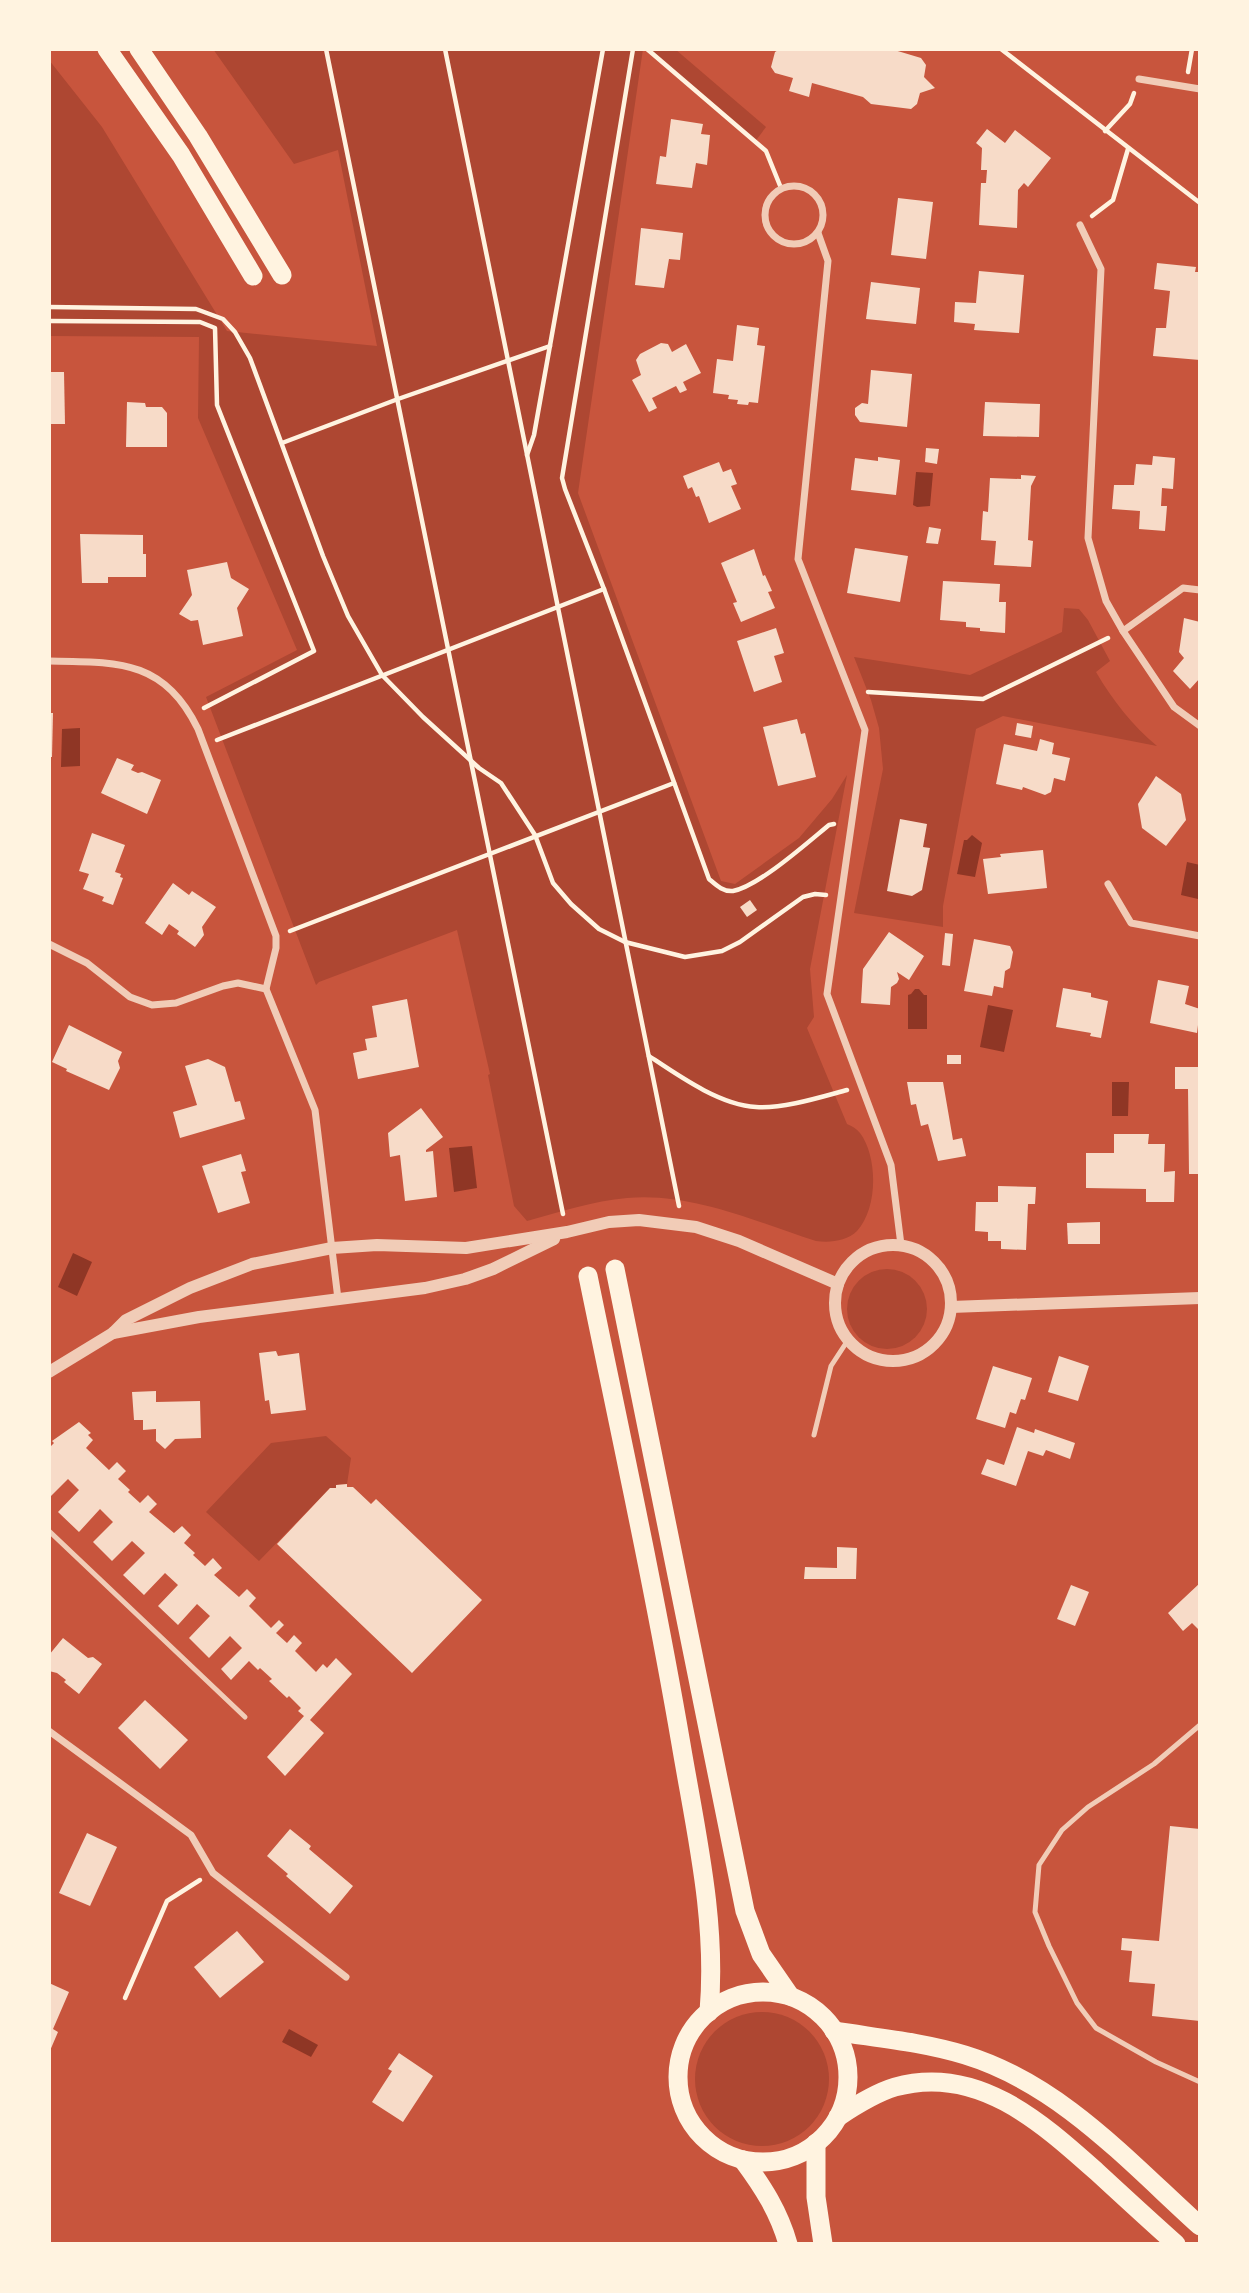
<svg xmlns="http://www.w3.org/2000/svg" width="1249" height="2293" viewBox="0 0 1249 2293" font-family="Lato,sans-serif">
<rect width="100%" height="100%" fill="#c8553d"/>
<g fill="#ae4732">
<path d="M213 49H643L578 493 721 881 735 884 799 838 832 799 847 775 810 969 814 1017 807 1028 847 1124C852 1126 857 1129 860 1133 878 1157 878 1208 857 1231 847 1241 830 1243 816 1241 757 1222 691 1192 627 1198 593 1201 560 1212 527 1221L514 1206 488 1075 490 1074 457 930 319 982 316 985 206 697 297 650 198 418 199 337 49 336V60L102 127 227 331 377 346 338 150 294 164Z"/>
<polygon points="644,49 675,49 766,127 754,143"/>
<path d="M1064 608 1079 609 1088 620 1110 661 1096 672C1113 701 1132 725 1157 746L1003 716 976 729 943 906V927L854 913 883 769 879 728 871 700 854 657 970 675 1062 632Z"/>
<circle cx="887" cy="1309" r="40"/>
<polygon points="326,1436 351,1458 347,1484 336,1485 336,1488 330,1488 259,1561 206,1512 271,1443"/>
<circle cx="762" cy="2079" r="67"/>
</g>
<g fill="#8f3625">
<polygon points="916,472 933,473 930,506 917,507 913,505"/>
<polygon points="80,728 80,766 61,767 62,729"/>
<polygon points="972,835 982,843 975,877 957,874 964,840 967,840"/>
<polygon points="1187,862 1200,865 1198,899 1181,895"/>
<polygon points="915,989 919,989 924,995 927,995 927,1029 908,1029 908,995 911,994"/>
<polygon points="988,1005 1013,1010 1004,1052 980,1047"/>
<polygon points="1112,1082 1129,1082 1128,1116 1112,1116"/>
<polygon points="472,1146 477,1188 454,1192 449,1148"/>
<polygon points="73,1253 92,1262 77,1296 58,1287"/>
<polygon points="289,2029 318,2045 311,2057 282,2042"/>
</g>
<g fill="#f7dbc8">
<polygon points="780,49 891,49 921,58 926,65 924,77 935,88 920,93 917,104 911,109 871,104 863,97 812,83 809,97 789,91 793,78 775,73 771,67 775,52"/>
<polygon points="671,119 703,124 701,134 710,135 707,165 696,163 692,188 656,184 660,156 666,157"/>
<polygon points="987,129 1005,143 1015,130 1051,158 1028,187 1024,183 1018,190 1017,228 979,225 981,183 986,183 987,170 981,170 982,148 976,143"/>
<polygon points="898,198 933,202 926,259 891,255"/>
<polygon points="641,228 683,233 680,260 669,259 664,288 635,285"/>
<polygon points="1157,263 1196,267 1195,272 1200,272 1200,360 1153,356 1156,328 1166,328 1170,291 1154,289"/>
<polygon points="979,271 1024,275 1019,333 974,330 975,324 954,322 955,302 976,303"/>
<polygon points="871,282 920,288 916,324 866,319"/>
<polygon points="737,325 759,328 757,345 765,346 758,403 749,402 748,405 737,404 738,400 728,399 729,395 713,393 717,359 733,361"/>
<polygon points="661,343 668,344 672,352 686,344 701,373 683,382 687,390 680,393 676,386 652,398 657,408 649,412 632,380 641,375 636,360 640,354"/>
<polygon points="871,370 912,374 907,427 860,422 855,415 855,408 862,403 868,404"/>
<polygon points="49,372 64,372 65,424 49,424"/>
<polygon points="127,402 145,403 146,407 162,407 167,413 167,447 126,447"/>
<polygon points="985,402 1040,404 1039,437 983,436"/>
<polygon points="926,448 939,449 937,464 925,462"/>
<polygon points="1153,456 1175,458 1173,489 1162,488 1161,506 1167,506 1165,531 1139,529 1140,511 1112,509 1114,485 1134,485 1136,464 1152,465"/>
<polygon points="878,457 900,460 896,495 851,490 855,458 878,461"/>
<polygon points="719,462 723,472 731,469 737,484 731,486 741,509 709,523 699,496 696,497 692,487 688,489 683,476"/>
<polygon points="1021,475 1036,476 1031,486 1028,540 1033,541 1031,567 994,565 996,541 981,540 983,511 988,512 990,478 1021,479"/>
<polygon points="929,527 941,529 938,544 926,543"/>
<polygon points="80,534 143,535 143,554 146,554 146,577 108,577 108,583 82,583"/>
<polygon points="855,548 908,556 900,602 847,593"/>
<polygon points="754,549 763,576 765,575 772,591 768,592 775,608 741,622 733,603 737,602 721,563"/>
<polygon points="227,562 231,578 249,589 237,608 243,636 203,645 198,620 191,621 179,614 192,595 187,570"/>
<polygon points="943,581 1000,584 999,602 1006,602 1005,633 980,631 980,628 966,627 966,622 940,620"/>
<polygon points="1184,618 1200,622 1200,678 1190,689 1173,671 1184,658 1179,652"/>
<polygon points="776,628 784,653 774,656 782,682 754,692 737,641"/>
<polygon points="49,713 53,713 52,757 49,757"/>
<polygon points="797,719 801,734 805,733 816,777 778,786 763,727"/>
<polygon points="1017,723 1033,726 1031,738 1015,735"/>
<polygon points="1040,739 1054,743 1052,754 1070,758 1065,781 1054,778 1051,792 1045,795 1023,787 1022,790 996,784 1004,744 1037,751"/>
<polygon points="117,758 134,765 131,770 138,773 142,772 161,780 147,814 101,793"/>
<polygon points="1156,776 1181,794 1186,820 1166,846 1142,828 1138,804"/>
<polygon points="900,819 927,824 923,847 930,848 922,890 912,896 887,891"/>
<polygon points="92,833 125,845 115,872 121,874 120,877 123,878 113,905 102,901 104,897 83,889 89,874 79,871"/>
<polygon points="1043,850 1047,888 988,894 983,859 1001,857 1000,854"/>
<polygon points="173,883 189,895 192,891 216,907 202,927 204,935 195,947 177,934 179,931 169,924 162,935 145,923"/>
<polygon points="750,900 757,910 747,917 740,907"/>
<polygon points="889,932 924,956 909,980 897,972 899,979 897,983 891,987 890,1005 861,1003 863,969"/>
<polygon points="945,933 953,934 950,966 942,965"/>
<polygon points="974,939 1010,946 1013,952 1010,968 1005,971 1003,988 994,986 992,996 964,991"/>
<polygon points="1158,980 1189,986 1185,1004 1200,1009 1197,1033 1150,1023"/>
<polygon points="1063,988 1091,993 1091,997 1108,1001 1101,1038 1090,1036 1091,1033 1056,1027"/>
<polygon points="407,999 419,1067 358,1079 353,1053 367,1050 365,1039 377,1037 372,1006"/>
<polygon points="69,1025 122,1052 118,1061 120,1068 109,1090 66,1071 67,1069 52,1062"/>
<rect x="947" y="1055" width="14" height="9"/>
<polygon points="208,1059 225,1067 235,1102 240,1101 245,1119 180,1138 173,1112 197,1105 185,1066"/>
<polygon points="1175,1067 1200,1067 1200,1174 1189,1174 1188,1089 1175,1089"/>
<polygon points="907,1082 943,1082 953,1140 962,1138 966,1156 938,1161 928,1124 921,1126 916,1104 911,1105"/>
<polygon points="421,1108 443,1137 426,1150 426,1152 433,1151 437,1197 405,1201 400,1155 390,1157 388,1133"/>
<polygon points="1114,1134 1149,1134 1148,1144 1165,1144 1164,1172 1175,1171 1174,1202 1146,1202 1146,1189 1086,1188 1086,1153 1114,1153"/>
<polygon points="241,1154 246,1171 241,1172 250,1203 218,1213 202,1166"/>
<polygon points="998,1186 1036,1187 1035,1204 1028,1204 1026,1250 1001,1249 1001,1241 988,1241 988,1232 975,1231 976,1202 998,1202"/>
<polygon points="1100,1222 1100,1244 1068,1244 1067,1223"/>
<polygon points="276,1351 278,1356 299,1353 306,1410 271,1414 269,1400 265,1401 259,1353"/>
<polygon points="1059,1356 1089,1366 1078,1401 1048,1392"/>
<polygon points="993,1366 1032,1378 1025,1400 1021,1399 1016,1414 1010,1412 1005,1428 976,1419"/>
<polygon points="156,1391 156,1402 200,1401 201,1438 175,1439 165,1449 156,1441 156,1429 143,1430 143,1420 134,1420 132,1392"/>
<polygon points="79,1422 91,1433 88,1435 93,1440 86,1448 109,1470 117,1462 126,1471 118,1479 130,1490 128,1492 140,1503 148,1495 157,1504 149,1512 174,1533 182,1526 191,1535 184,1543 195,1553 193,1555 205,1566 213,1558 222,1568 214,1575 239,1597 247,1589 256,1598 249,1606 271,1628 279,1620 284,1625 276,1633 287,1643 294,1635 302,1643 295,1651 316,1672 323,1664 327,1668 336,1658 352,1674 310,1720 324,1733 285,1776 267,1757 304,1716 298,1711 301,1708 289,1696 287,1698 269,1681 272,1679 260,1668 258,1670 249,1661 231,1680 221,1669 242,1648 230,1636 209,1658 189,1638 210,1616 197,1604 178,1625 158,1606 178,1585 165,1573 144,1595 123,1575 145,1553 132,1541 112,1561 93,1542 113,1522 100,1509 79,1532 58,1512 79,1490 68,1479 49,1498 49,1448 54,1443 52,1441"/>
<polygon points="1017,1427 1034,1433 1035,1429 1075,1443 1070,1459 1046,1450 1043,1456 1028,1451 1016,1486 981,1474 987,1459 1004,1465"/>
<polygon points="347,1484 347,1487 353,1487 371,1504 376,1499 482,1600 412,1673 277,1544 330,1488 336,1488 336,1485"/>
<polygon points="837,1547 857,1548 856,1579 804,1579 805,1567 837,1568"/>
<polygon points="1200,1583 1200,1631 1192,1623 1183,1631 1168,1613"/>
<polygon points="1071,1585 1089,1592 1075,1626 1057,1619"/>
<polygon points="63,1638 88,1658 93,1657 102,1664 79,1694 64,1682 66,1680 57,1673 49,1671 49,1655"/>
<polygon points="145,1700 188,1740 160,1769 118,1728"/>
<polygon points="1170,1826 1200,1829 1200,2021 1152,2016 1155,1984 1129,1982 1132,1951 1121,1950 1122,1938 1159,1941"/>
<polygon points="290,1829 311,1846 309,1849 353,1886 330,1914 286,1876 288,1874 267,1856"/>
<polygon points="87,1833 117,1847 90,1906 59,1893"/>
<polygon points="237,1931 264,1962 220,1998 194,1967"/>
<polygon points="49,1983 69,1992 53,2029 58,2032 49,2053"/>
<polygon points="399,2053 433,2076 403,2122 372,2102 392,2071 388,2069"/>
</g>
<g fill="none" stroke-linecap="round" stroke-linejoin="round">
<g stroke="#fff3e0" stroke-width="4.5">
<polyline points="326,49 563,1214"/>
<polyline points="445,49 679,1206"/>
<path d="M633 49 562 478 565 489 604 589 709 879C716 885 723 892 733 891 759 886 807 843 829 825L834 824"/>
<polyline points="647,49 766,151 781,188"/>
<polyline points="1001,49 1200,203"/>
<polyline points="1188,72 1192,49"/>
<polyline points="1105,131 1130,104 1134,93"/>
<polyline points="1092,216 1113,200 1128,149"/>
<polyline points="49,307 196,309 223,319 235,332 250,358 323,556 348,616 382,675 423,717 479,768 501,783 535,835 553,883 571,904 599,929 625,942 685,957 722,951 740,942 803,897 815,894 826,895"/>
<polyline points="49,321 200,322 215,328 217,405 314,651 204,708"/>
<polyline points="282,443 398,399 550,346"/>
<polyline points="527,455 534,435 603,49"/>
<polyline points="868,692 983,699 1108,638"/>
<polyline points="217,740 604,589"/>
<polyline points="290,931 674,783"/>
<path d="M649 1056C679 1076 720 1105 756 1107 783 1109 821 1097 847 1090"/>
<polyline points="125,1998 167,1901 200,1880"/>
</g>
<g stroke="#f1ccb7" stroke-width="5">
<polyline points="814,1435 831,1366 848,1340"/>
<polyline points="49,1531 245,1717"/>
<polyline points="1200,1725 1154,1764 1088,1807 1062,1830 1039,1865 1035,1912 1049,1946 1077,2003 1096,2028 1156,2062 1200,2082"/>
</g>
<g stroke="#f1ccb7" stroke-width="7">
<polyline points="1139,79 1200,89"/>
<circle cx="794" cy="215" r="29"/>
<polyline points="1080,225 1101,269 1088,538 1106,601 1123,631 1174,707 1200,726"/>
<polyline points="818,233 828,261 798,559 865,730 827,994 891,1165 901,1245"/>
<polyline points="1123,631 1183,588 1200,590"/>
<path d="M49 661C117 662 164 659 198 729L276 936V948L266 989 315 1110 338 1299"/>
<polyline points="1108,884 1131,923 1200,936"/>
<polyline points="49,944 87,963 130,997 152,1005 176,1003 223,986 238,983 266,989"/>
<polyline points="49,1731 191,1835 213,1873 346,1977"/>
</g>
<g stroke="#f1ccb7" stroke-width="12">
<circle cx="893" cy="1303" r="58"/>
<polyline points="951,1307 1200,1298"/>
<polyline points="113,1333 199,1317 425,1288 465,1279 493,1269 554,1239"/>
<polyline points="49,1372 113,1333 126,1320 190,1288 252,1264 332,1248 377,1245 466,1248 567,1232 609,1222 639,1220 696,1227 739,1241 838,1284"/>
</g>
<g stroke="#fff3e0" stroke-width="19">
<polyline points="107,49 181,155 253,276"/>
<polyline points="139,49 198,136 282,275"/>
<polyline points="615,1269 745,1911 761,1954 790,1996"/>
<path d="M588 1276C620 1432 654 1587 681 1744 696 1833 717 1921 709 2012"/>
<circle cx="763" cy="2077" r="85"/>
<path d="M834 2031C878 2038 922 2042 965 2055 1060 2084 1128 2161 1200 2226"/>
<path d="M838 2117C856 2105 875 2093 895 2087 977 2064 1041 2122 1097 2172 1123 2196 1149 2220 1176 2244"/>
<polyline points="816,2143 816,2197 823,2244"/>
<path d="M743 2160C763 2187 779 2212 788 2244"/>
</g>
</g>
<rect width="1249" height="2293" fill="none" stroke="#fff3e0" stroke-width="102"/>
</svg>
